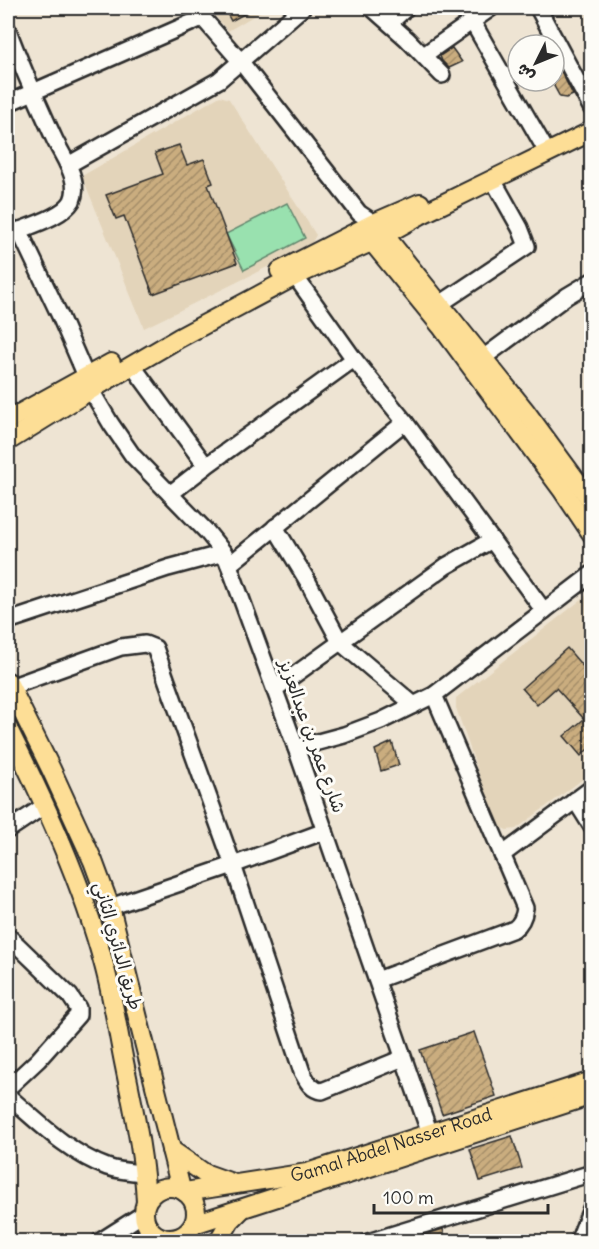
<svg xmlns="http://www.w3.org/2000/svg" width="599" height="1249" viewBox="0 0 599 1249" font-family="Delius,'Playpen Sans Arabic',sans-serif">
<defs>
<pattern id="building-hatch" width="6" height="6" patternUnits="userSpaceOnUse" patternTransform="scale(1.5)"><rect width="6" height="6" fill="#caad7f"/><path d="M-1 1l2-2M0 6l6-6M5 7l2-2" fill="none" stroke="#a48d68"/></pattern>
</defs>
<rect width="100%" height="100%" fill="#eee4d3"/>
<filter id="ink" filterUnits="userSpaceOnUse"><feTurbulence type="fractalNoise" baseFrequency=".0167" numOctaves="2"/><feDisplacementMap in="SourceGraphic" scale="12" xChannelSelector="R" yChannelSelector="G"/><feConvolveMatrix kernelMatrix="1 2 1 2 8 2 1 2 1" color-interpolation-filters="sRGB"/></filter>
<g filter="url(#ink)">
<g fill="#e3d4ba">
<polygon points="209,8 267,8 228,31"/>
<polygon points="220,96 229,99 316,235 310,246 144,328 82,176"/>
<polygon points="591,592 591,773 516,829 507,830 497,826 456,708 456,698"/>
</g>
<polygon fill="#99e1af" stroke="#62866d" stroke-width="1.5" points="287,203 305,238 244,270 226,234"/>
<g fill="url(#building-hatch)" stroke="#2b2b2b" stroke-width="1.5">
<polygon points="224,8 255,8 231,21"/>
<polygon points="452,48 462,62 449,68 442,61 440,56"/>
<polygon points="561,71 573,95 566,98 560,97 554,86 554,74"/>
<polygon points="179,145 187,165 204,159 213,183 208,185 237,263 153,294 124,216 116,219 106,195 163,174 155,153"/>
<polygon points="567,648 591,676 591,746 581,756 564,736 584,719 556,688 537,705 522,688"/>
<polygon points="392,742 399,765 381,771 375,750"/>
<polygon points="474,1032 496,1096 442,1114 420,1050"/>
<polygon points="512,1136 522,1168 480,1181 470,1149"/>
<polygon points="443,1229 447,1242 408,1242 408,1240"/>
</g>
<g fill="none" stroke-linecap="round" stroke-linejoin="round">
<defs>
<g id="minor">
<polyline points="194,8 241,62 359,213 374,223"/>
<polyline points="372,8 407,39 442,75"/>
<polyline points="538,8 592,109"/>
<polyline points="472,21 543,145"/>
<polyline points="390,23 406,8"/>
<path d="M8 30C21 66 37 101 53 136 59 150 69 163 73 178 75 185 75 194 72 201 62 218 25 227 8 235"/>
<polyline points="424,55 491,8"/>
<polyline points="8,103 202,18"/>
<polyline points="68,165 219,80 302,8"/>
<polyline points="19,230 60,316 95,397 111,424 133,456 207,532 224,553 229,565 296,748 430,1134"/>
<polyline points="295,276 354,359 405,422 544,611"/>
<polyline points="440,304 527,246 520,228 493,180"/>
<polyline points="483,358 567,296 592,281"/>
<polyline points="132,365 206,466"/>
<polyline points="170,494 206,466 354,359"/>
<polyline points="275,527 307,580 340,642 414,705"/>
<polyline points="229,565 405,422"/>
<polyline points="8,621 168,568 224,553"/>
<path d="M10 687 121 647 145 644 155 648 233 865 302 1072C307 1081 311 1090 322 1091L403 1058"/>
<polyline points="275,689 446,566 492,540"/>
<polyline points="296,748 344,735 381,721 434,695 592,574"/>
<polyline points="575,800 592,827"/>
<polyline points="8,830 44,806"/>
<polyline points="502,855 592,788"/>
<polyline points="110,907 233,865 325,831"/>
<polyline points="8,936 70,996 78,1008 78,1015 38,1060 8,1088"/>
<path d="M377 980 514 929C521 924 524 917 525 908L434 695"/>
<path d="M8 1096C37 1121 70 1154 107 1167 119 1171 132 1172 144 1173"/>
<polyline points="99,1242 143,1214"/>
<polyline points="135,1242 152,1233"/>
<polyline points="368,1242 592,1173"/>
<polyline points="578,1242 592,1206"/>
</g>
<g id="major">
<polyline points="377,226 526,412 592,502"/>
<polyline points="365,233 441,326 563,491 592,534"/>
<polyline points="280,271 374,223 420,203"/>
<polyline points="8,420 111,363"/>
<polyline points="8,441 92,389 179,338 295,276 371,242 420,215 592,131"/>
<polyline points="8,682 51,769 93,861 110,907 181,1189"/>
<path d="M8 729C45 803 83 885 104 965 113 998 118 1033 125 1067 134 1112 144 1156 146 1202"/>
<polyline points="171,1150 204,1173 232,1183"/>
<circle cx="170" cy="1213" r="26"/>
<path id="s1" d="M185 1192 307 1173 592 1081"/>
<polyline points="194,1224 592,1095"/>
<polyline points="218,1242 230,1221 241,1210"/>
</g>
</defs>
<use href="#minor" stroke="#2b2b2b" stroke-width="20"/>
<use href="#major" stroke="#2b2b2b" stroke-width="22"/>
<use href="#minor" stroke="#fdfcf7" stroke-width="15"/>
<use href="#major" stroke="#fdde96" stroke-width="18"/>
</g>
</g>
<g text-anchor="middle" stroke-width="6" stroke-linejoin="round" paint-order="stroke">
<g font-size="18" fill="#2b2b2b" stroke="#fdfcf7">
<text transform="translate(312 736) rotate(70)" y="6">شارع عمر بن عبدالعزيز</text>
<text transform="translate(118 946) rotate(74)" y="6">طريق الدائري الثاني</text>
<text dy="6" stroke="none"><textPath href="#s1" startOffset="212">Gamal Abdel Nasser Road</textPath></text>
</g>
</g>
<rect width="599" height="1249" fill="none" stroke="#fdfcf7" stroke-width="30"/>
<rect x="15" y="15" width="569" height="1219" fill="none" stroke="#2b2b2b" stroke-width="2" filter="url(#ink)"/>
<g transform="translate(536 63) rotate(227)"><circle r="28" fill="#fdfcf7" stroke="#a9a8a5" stroke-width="1.5"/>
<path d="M0-4.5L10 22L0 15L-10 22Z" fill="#2b2b2b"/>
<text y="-9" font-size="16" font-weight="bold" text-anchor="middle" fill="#2b2b2b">ش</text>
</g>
<path d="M374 1204v9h174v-9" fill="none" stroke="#2b2b2b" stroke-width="3"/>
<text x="383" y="1204" font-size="18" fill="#2b2b2b" stroke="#fdfcf7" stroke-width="4.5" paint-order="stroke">100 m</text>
</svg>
